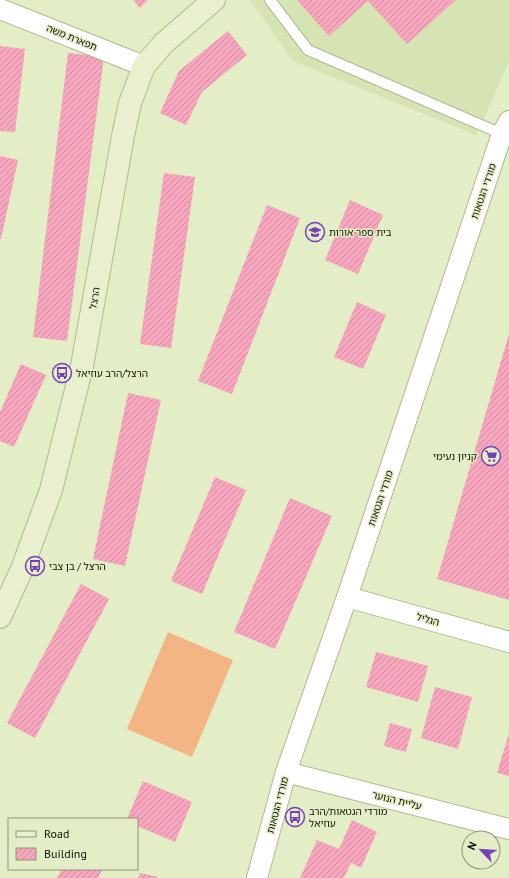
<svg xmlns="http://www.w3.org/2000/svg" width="509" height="878" viewBox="0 0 509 878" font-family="'PT Sans','Noto Sans Hebrew',sans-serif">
<defs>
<pattern id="building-hatch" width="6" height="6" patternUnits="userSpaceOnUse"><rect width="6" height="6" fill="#f8a5be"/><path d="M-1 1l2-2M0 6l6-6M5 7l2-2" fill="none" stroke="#d38da2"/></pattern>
</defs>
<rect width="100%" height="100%" fill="#e3eec6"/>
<polygon fill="#d6e4b4" points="250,0 509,0 509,62 476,135 293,61"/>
<polygon fill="#f2b583" points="168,632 233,660 192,757 127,729"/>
<g fill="url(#building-hatch)">
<polygon points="133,0 148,0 140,8"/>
<polygon points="297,0 456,0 407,44 368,1 329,36"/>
<polygon points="228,31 247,55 202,92 186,125 160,113 179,71"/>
<polygon points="0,46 25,49 15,132 0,131"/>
<polygon points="68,53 104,57 67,341 33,337"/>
<polygon points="0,156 18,160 1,239 0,239"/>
<polygon points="164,173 195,177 171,348 140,344"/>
<polygon points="350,200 383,215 358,274 325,260"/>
<polygon points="267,205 300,218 232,394 198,381"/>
<polygon points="357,302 386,315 363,369 334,357"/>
<polygon points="509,334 509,600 437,579"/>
<polygon points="21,364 46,375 14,447 0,441 0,412"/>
<polygon points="128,393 161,400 125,566 93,559"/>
<polygon points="215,477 246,490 202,594 171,581"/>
<polygon points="290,498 332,516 275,649 234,632"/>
<polygon points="81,584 109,599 35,738 7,723"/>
<polygon points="376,652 428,666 418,702 366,687"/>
<polygon points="435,687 472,697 458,749 421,738"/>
<polygon points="390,723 412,729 406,752 384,746"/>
<polygon points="509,733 509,776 497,773"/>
<polygon points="143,781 192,802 175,842 137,826 137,819 127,819"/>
<polygon points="352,820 377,832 361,868 351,863 344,878 300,878 317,840 339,849"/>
<polygon points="62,869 103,869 98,878 57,878"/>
<polygon points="140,873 158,877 158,878 138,878"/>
</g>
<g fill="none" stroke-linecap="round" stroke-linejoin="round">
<defs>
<polyline id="lane" points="270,0 308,50 502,134"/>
<g id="street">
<polyline points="0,9 144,66"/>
<polyline points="347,597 509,642"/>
<polyline points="286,772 509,829"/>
<polyline points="257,878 286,772 347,597 502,134 509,121"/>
</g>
<polyline id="secondary" points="0,617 22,569 51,490 82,366 123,136 130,103 144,66 164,43 214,0"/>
</defs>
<use href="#lane" stroke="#aeb992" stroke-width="12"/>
<use href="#street" stroke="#aeb992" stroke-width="22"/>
<use href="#secondary" stroke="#aeb992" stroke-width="24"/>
<use href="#lane" stroke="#fff" stroke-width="10"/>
<use href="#street" stroke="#fff" stroke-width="20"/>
<use href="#secondary" stroke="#e8f0ce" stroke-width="22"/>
</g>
<defs>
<symbol id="school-ring" viewBox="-11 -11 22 22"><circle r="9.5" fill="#e3eec6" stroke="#7641b8" stroke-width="1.5"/><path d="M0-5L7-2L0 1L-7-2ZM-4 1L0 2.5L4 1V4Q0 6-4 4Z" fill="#7641b8"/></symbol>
<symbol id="bus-ring" viewBox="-11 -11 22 22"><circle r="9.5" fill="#e3eec6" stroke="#7641b8" stroke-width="1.5"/><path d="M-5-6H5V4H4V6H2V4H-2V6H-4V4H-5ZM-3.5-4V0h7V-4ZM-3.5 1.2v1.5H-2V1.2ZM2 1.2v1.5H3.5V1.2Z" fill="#7641b8"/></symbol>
<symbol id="supermarket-ring" viewBox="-11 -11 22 22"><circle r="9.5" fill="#e3eec6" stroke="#7641b8" stroke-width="1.5"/><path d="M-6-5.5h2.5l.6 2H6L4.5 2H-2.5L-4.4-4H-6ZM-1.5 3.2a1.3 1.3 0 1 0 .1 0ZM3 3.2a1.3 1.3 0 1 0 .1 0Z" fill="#7641b8"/></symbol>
</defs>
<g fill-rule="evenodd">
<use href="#school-ring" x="304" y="221" width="22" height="22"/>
<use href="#bus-ring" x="51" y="362" width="22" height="22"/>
<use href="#supermarket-ring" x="480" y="445" width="22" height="22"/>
<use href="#bus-ring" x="24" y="555" width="22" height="22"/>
<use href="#bus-ring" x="284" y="806" width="22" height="22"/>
</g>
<g text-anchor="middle" stroke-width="3" stroke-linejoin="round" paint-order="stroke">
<g font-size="10" fill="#0f1305" stroke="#e3eec6">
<text transform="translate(72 37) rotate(22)" y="4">תפארת משה</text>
<text transform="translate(483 191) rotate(-71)" y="4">מורדי הגטאות</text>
<text transform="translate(94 298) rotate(-80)" y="4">הרצל</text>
<text transform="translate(380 498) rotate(-71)" y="4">מורדי הגטאות</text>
<text transform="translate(428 619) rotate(15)" y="4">הגליל</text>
<text transform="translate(397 800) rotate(14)" y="4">עליית הנוער</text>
<text transform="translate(277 805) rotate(-75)" y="4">מורדי הגטאות</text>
</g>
<g font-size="10" fill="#0f1305" stroke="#e3eec6" text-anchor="start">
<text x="329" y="236">בית ספר אורות</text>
<text x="76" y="377">הרצל/הרב עוזיאל</text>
<text x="477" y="460" text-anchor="end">קניון נעימי</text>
<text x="49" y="570">הרצל / בן צבי</text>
<text x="309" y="815">מורדי הגטאות/הרב<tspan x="309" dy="12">עוזיאל</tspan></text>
</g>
</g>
<rect x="8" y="818" width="130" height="52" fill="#e3eec6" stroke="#8e9679"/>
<rect x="16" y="831" width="20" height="6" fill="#e8f0ce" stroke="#8e9679"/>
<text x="44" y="838" font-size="12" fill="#0f1305">Road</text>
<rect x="16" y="848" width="20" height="12" fill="url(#building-hatch)" stroke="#8e9679"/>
<text x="44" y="858" font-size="12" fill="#0f1305">Building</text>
<g transform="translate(481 850) rotate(295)"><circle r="19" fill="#e3eec6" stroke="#8e9679"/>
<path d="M0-3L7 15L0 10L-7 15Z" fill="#7641b8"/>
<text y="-6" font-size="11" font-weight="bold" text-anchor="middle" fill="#0f1305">N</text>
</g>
</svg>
